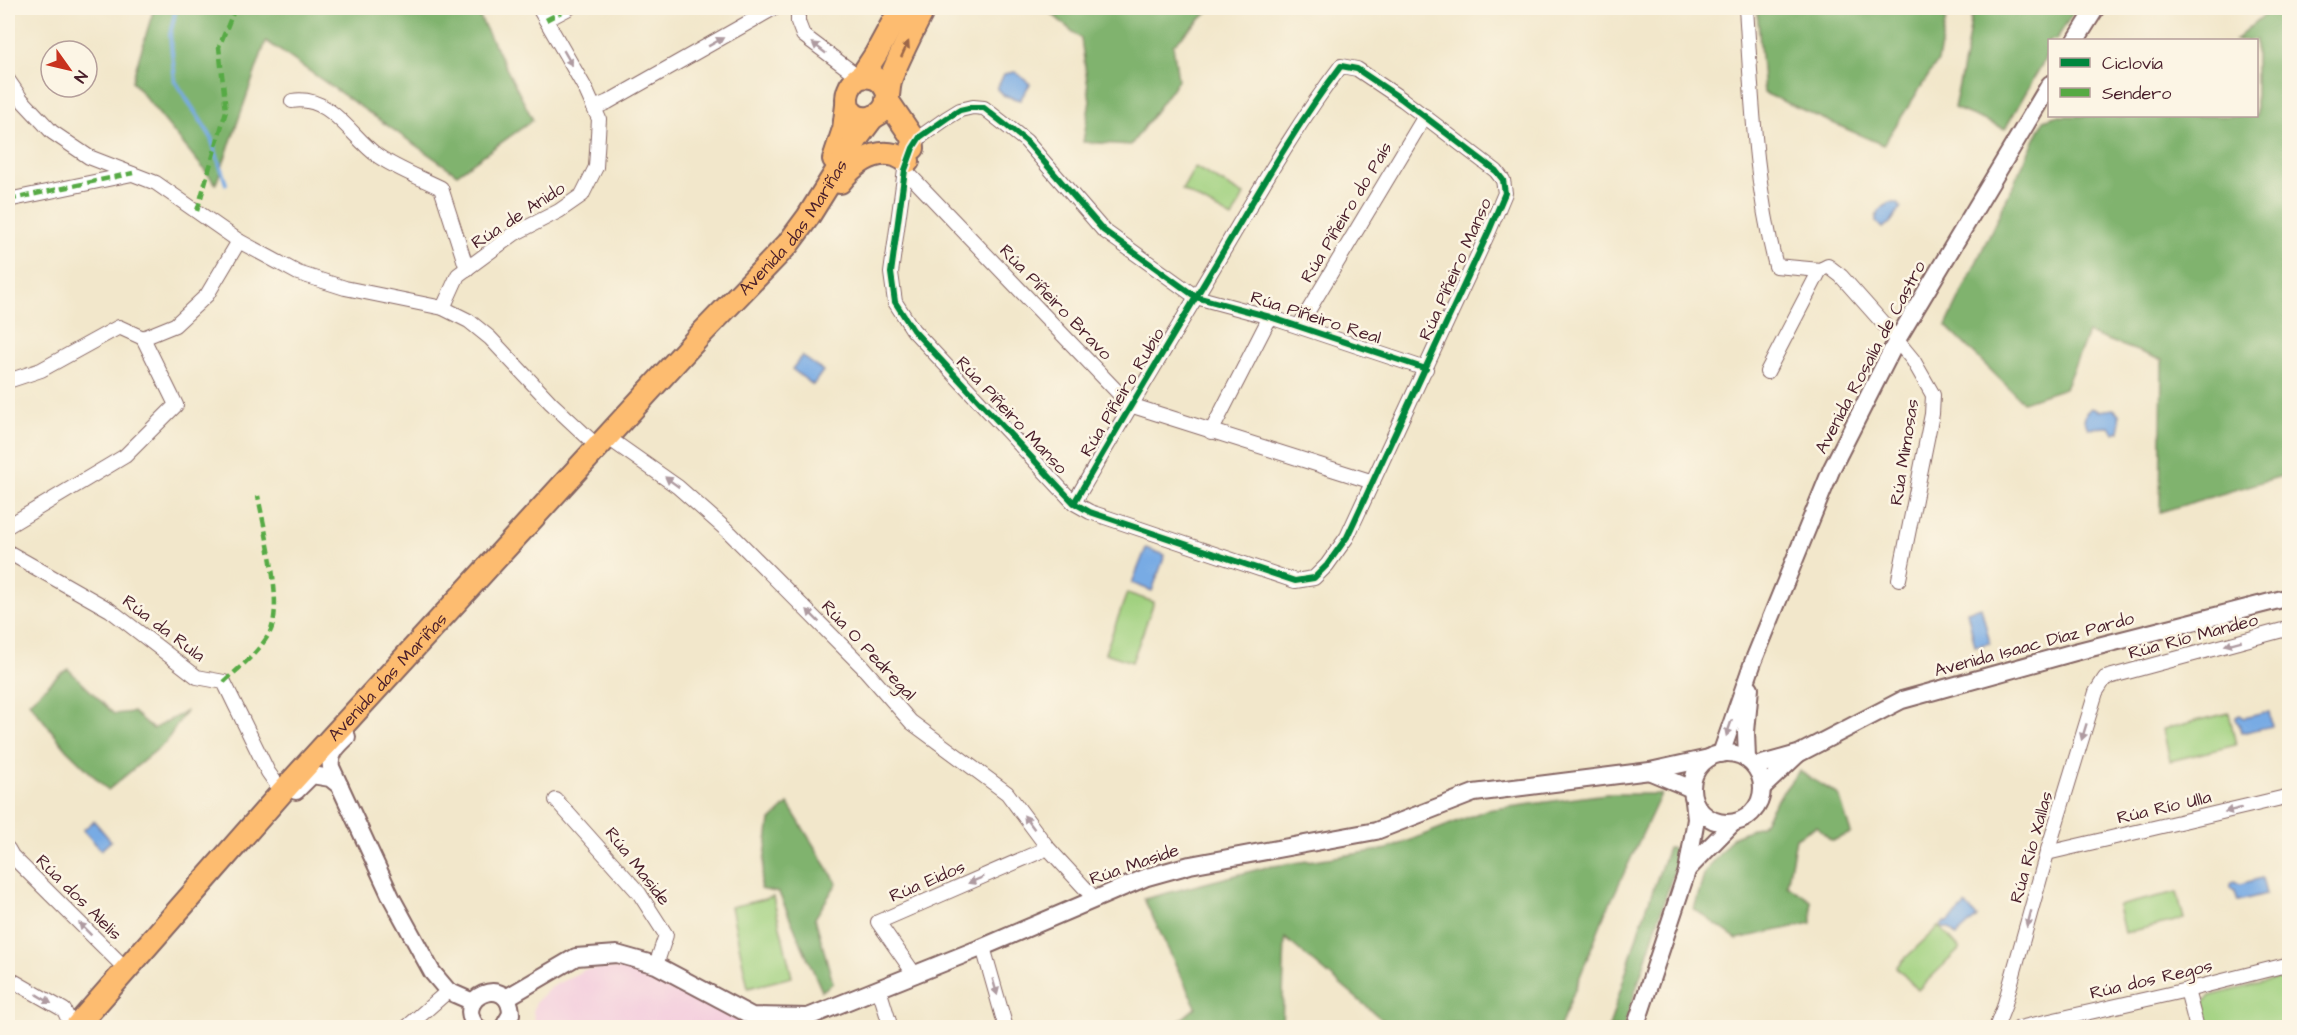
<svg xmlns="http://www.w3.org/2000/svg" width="2297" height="1035" viewBox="0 0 2297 1035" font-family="'Architects Daughter',sans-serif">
<rect width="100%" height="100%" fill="#fcf5e5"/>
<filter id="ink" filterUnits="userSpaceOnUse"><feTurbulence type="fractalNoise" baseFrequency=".0167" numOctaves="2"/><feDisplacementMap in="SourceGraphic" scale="12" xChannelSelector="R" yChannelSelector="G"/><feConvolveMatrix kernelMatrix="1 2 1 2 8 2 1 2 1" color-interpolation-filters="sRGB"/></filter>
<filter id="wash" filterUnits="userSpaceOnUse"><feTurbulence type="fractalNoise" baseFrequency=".008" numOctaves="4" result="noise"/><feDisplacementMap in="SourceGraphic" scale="24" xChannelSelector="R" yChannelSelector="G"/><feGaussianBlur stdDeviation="1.35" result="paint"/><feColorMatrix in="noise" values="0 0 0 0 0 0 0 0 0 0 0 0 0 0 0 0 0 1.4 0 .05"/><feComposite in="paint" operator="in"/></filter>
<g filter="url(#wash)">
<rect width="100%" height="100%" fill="#f2e7cb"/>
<polygon fill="#f4cfde" points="603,968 632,969 661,976 728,1011 767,1027 774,1027 532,1028 535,1021 533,1012 536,1002 551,987 584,970"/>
<g fill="#a1d180" stroke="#767856" stroke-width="1.5">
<polygon points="1195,167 1244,195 1232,218 1182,190"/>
<polygon points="1127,593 1154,602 1132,662 1105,653"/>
<polygon points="2229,713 2236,745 2170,761 2163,729"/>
<polygon points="2177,892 2184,919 2124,933 2118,906"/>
<polygon points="773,897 792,977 748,988 731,907"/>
<polygon points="1939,926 1960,949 1918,990 1896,967"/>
<polygon points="2289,976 2289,1027 2206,1027 2201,1005 2210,996"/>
</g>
<g fill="#80b36e" stroke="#65694c" stroke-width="1.5">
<polygon points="154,8 475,8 533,120 457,174 266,41 216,184 132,81"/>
<polygon points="1045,8 1212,8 1173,45 1178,80 1131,145 1083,142 1090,101 1081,39"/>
<polygon points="1757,8 1948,8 1938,61 1883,145 1764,93"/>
<polygon points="1973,8 2076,8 2056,40 2050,40 2049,52 2005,129 1954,108 1966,52"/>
<polygon points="2272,8 2290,8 2289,474 2160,512 2162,360 2088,333 2065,388 2023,402 1946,326 2044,120 2055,116 2256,116 2256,40 2235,40"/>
<polygon points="68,669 114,714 133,712 153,729 185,712 166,742 108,790 66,749 29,702 61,673"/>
<polygon points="1799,771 1839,795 1851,833 1832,841 1816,826 1796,838 1787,885 1811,901 1812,923 1737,939 1694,909 1705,872 1734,836 1762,825 1776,801"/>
<polygon points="1606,794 1661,794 1604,916 1560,1027 1470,1027 1460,1023 1391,1027 1285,938 1282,1027 1172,1027 1196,1007 1144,899 1267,867 1388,849 1486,810"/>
<polygon points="788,804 837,883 815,918 833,983 822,991 779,893 760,889 770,821"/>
<polygon points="1668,848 1681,849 1624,1027 1609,1027 1640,926"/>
</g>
<g fill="#78abe4" stroke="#616588" stroke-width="1.5">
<polygon points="1015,72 1030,84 1020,100 1003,95 997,89 1004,74"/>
<path d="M1890 203H1898L1901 208 1890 223 1882 228 1876 222C1875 213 1882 206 1890 203Z"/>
<polygon points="802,356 823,371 813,385 792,369"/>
<polygon points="2091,408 2099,411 2114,409 2119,414 2120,431 2114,433 2109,427 2088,428 2084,420 2086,413"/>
<polygon points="1146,548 1165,555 1152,591 1132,583"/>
<polygon points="1981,607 1990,643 1975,646 1967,611"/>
<polygon points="2269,712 2272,726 2241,733 2239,724 2236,721 2236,717 2240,715 2244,718"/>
<polygon points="94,821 111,841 101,850 83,830"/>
<polygon points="2262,878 2266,894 2238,901 2235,891 2230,888 2230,884 2234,881 2240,884"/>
<polygon points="1966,905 1977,917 1956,936 1949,928 1944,928 1941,925 1944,922 1948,922"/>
</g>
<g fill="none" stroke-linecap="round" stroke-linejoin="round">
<polyline stroke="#78abe4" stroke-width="4" points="176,8 170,35 175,81 210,135 226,184"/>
</g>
</g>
<g filter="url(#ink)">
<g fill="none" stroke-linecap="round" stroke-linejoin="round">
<defs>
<g id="minor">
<polyline points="539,8 585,88 594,108 608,102 774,8"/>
<polyline points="798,8 798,22 803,35 859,77"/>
<path d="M1746 8C1752 95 1754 181 1776 266L1820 270 1828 266 1841 276 1881 321 1913 360 1933 395 1932 414 1899 579"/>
<polyline points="546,20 569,8"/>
<polyline points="8,80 21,99 52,132 89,157 156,183 239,241 298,273 345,288 443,308 469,321 490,338 551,403 598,447"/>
<path d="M292 101C330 94 351 137 378 156 397 169 421 178 441 188L467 269"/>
<polyline points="905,170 1130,405 1373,482"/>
<polyline points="8,200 132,174"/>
<polyline points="443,308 458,275 514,234 559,211 582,195 596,167 599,119 594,108"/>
<polyline points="1299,326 1425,116"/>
<polyline points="143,338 175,325 207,295 239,241"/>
<polyline points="1767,372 1820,270"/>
<polyline points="8,381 41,370 119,327 143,338"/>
<polyline points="1211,432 1270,317"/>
<polyline points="607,437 678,487 730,533 861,665 911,722 1007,793 1048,848 1094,898"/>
<path d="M1074 503C1122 419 1172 338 1221 255 1259 191 1296 125 1341 66L1357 69 1403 100 1496 171 1503 180 1505 193 1489 231 1347 537 1327 565 1314 578 1295 581 1090 512 1074 503 913 330 895 302 891 273 905 170 913 148 920 137 947 118 960 110 973 107 984 108 1026 141 1103 230 1196 297 1270 317 1426 369"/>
<polyline points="8,526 125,456 176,405 143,338"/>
<polyline points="8,552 110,610 197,677 224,682 268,772 282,792"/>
<polyline points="556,800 639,893 666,935 656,965"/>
<polyline points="8,849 12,856 127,970"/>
<polyline points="2047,853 2290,796"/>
<polyline points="983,947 1006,1028"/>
<polyline points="915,975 878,922 1048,848"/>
<polyline points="8,978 64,1010 69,1021 70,1028"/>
<polyline points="879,989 891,1028"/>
<polyline points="2187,990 2197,1028"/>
<polyline points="406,1028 448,991"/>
<polyline points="1996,1028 2004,1007 2047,853 2096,692 2105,678 2290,628"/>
<polyline points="2019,1028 2187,990 2290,964"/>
</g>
<g id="tertiary">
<polyline points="2076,40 2096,8"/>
<path d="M347 737C338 746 329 753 331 767L391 897 432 972 448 991 473 1002"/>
<circle cx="1727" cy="788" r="35"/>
<polyline points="1721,754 1753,662 1832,468 1897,340 2050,84"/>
<polyline points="1747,759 1746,732 1750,688"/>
<polyline points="1755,766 1798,754 1902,700 2075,652 2290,597"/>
<polyline points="1651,772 1692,789"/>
<polyline points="1763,787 1797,755"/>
<polyline points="296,791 312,775 330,778 340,786"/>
<polyline points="1687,870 1733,823"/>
<polyline points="506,998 576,957 617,954 656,965 752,1016 808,1017 983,947 1147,877 1190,865 1376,831 1474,793 1650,771 1709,758"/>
<path d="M478 1028C449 998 510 972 511 1014L503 1028"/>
<polyline points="1635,1028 1687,871 1696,819 1694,801"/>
</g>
<g id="trunk">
<polyline points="861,77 876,54 901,8"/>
<path d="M887 91C881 78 872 75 859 77 839 91 845 122 870 118 877 116 882 113 885 107 890 98 887 86 892 75 901 53 913 30 924 8"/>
<polyline points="887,100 912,137 913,148"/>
<polyline points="834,159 844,129 847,105"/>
<path d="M840 182C852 166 872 149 895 155 899 156 903 160 908 161"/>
<path id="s1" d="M75 1028 282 792 703 332 788 244 808 217 858 137 873 117"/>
</g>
</defs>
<use href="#minor" stroke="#856563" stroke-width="16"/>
<use href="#tertiary" stroke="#856563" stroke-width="20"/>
<use href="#trunk" stroke="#856563" stroke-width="26"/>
<use href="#minor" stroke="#fff" stroke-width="14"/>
<use href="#tertiary" stroke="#fff" stroke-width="16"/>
<use href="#trunk" stroke="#fdbc70" stroke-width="22"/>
<g stroke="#57aa44" stroke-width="4.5" stroke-dasharray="9 4.5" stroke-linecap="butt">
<polyline points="546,20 569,8"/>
<polyline points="8,200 133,173"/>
<polyline points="197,211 226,111 219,47 235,8"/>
<path d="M224 682C240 667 258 653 269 634 285 607 264 528 258 496"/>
</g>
<defs>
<path id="cycleway" d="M1074 503C1122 419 1172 338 1221 255 1259 191 1296 125 1341 66L1357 69 1403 100 1496 171 1503 180 1505 193 1489 231 1347 537 1327 565 1314 578 1295 581 1090 512 1074 503 913 330 895 302 891 273 905 170 913 148 920 137 947 118 960 110 973 107 984 108 1026 141 1103 230 1196 297 1270 317 1426 369"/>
</defs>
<use href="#cycleway" stroke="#fcf5e5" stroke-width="10"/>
<use href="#cycleway" stroke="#00873e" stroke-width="6"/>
</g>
<defs><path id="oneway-solid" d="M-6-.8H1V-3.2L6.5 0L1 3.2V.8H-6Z" transform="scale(1.5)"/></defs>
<g fill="#ae9aa0">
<use href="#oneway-solid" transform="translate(716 42) rotate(-29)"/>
<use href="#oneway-solid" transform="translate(819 48) rotate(-142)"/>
<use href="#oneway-solid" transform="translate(568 58) rotate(60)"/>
<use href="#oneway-solid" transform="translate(672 482) rotate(-144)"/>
<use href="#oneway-solid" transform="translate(813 616) rotate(-135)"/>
<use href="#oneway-solid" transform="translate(2233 643) rotate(165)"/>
<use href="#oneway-solid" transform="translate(1729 728) rotate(109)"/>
<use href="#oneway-solid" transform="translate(2084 732) rotate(107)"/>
<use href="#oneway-solid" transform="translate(2233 810) rotate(167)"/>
<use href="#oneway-solid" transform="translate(1029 822) rotate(-127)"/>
<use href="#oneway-solid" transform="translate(976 880) rotate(157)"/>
<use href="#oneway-solid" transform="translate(2029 919) rotate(105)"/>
<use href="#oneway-solid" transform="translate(85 929) rotate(-135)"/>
<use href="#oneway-solid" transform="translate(995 987) rotate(74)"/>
<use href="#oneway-solid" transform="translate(44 999) rotate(31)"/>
</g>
<use fill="#9b664a" href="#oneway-solid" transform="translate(905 49) rotate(-65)"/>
</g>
<g text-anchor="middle" stroke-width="5" stroke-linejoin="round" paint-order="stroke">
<g font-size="18" fill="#4a1f2b" stroke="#fcf5e5">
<text transform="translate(1346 212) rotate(-59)" y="6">Rúa Piñeiro do País</text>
<text transform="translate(518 215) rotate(-33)" y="6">Rúa de Anido</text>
<text dy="6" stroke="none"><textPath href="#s1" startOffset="1076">Avenida das Mariñas</textPath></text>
<text transform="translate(1455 269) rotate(-66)" y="6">Rúa Piñeiro Manso</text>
<text transform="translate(1056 302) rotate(46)" y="6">Rúa Piñeiro Bravo</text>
<text transform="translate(1316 317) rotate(18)" y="6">Rúa Piñeiro Real</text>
<text transform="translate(1870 357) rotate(-62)" y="6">Avenida Rosalía de Castro</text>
<text transform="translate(1122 392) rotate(-59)" y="6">Rúa Piñeiro Rubio</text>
<text transform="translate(1012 415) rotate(47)" y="6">Rúa Piñeiro Manso</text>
<text transform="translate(1904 452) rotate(-81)" y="6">Rúa Mimosas</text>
<text transform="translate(164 628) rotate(37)" y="6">Rúa da Rula</text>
<text transform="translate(2193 636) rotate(-15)" y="6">Rúa Río Mandeo</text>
<text transform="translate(2034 644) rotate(-15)" y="6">Avenida Isaac Díaz Pardo</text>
<text transform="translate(869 650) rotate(47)" y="6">Rúa O Pedregal</text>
<text dy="6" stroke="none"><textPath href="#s1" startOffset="470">Avenida das Mariñas</textPath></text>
<text transform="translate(2164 807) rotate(-13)" y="6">Rúa Río Ulla</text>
<text transform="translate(2031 847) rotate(-74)" y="6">Rúa Río Xallas</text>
<text transform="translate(1134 864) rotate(-19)" y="6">Rúa Maside</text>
<text transform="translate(638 866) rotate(52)" y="6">Rúa Maside</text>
<text transform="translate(927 881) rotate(-23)" y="6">Rúa Eidos</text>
<text transform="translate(79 897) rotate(45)" y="6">Rúa dos Alelis</text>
<text transform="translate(2151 979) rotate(-13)" y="6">Rúa dos Regos</text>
</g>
</g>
<rect width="2297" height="1035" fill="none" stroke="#fcf5e5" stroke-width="30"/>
<rect x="2048" y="39" width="210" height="78" fill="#fcf5e5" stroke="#b59f9b" stroke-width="1.5"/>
<rect x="2060" y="58" width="30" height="9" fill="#00873e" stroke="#b59f9b" stroke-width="1.5"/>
<text x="2102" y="69" font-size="18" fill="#4a1f2b">Ciclovía</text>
<rect x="2060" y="88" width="30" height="9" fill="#57aa44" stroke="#b59f9b" stroke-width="1.5"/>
<text x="2102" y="99" font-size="18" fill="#4a1f2b">Sendero</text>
<g transform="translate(69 69) rotate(124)"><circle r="28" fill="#fcf5e5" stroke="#b59f9b" stroke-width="1.5"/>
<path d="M0-4.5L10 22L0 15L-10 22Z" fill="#c8321e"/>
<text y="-9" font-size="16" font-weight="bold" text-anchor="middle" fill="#4a1f2b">N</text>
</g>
</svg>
